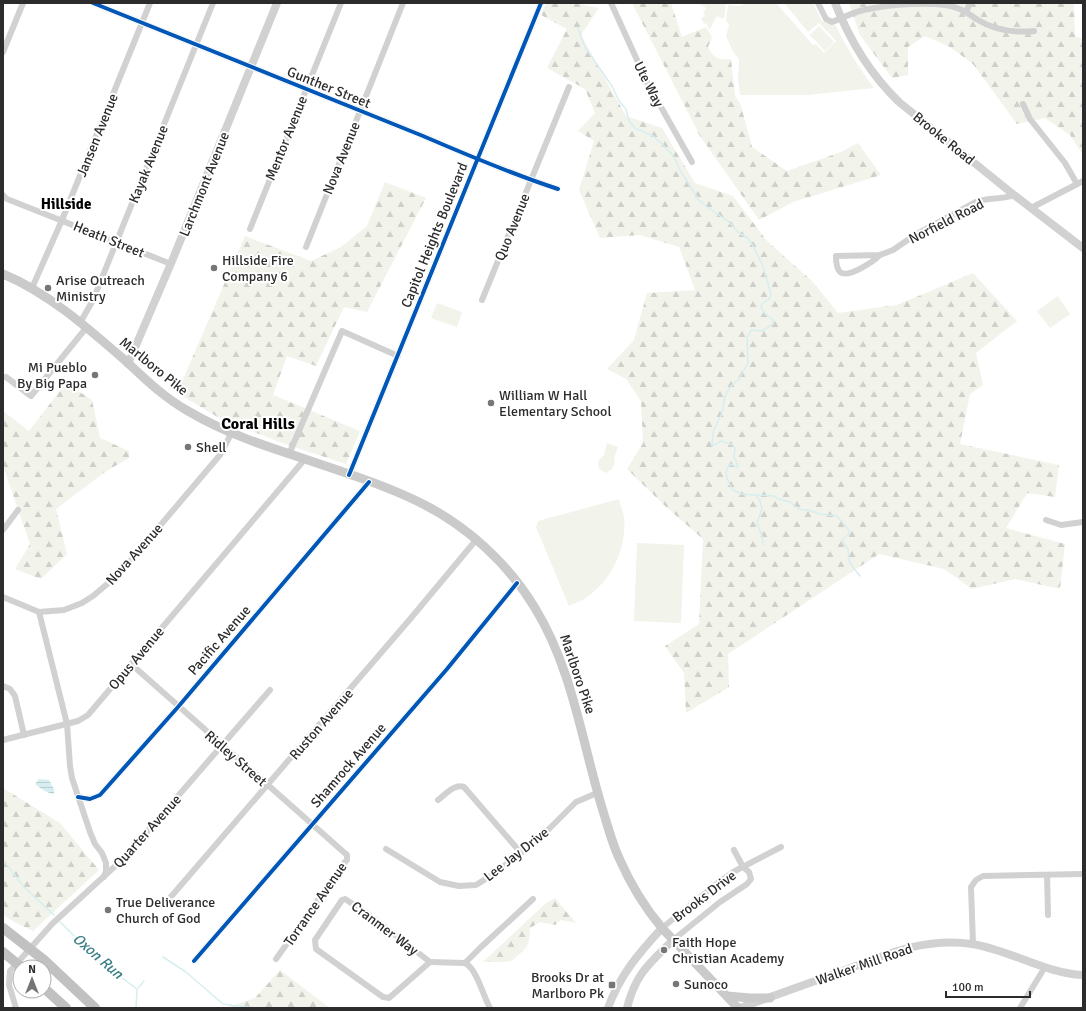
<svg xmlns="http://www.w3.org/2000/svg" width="1086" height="1011" viewBox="0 0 1086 1011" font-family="Signika,sans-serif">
<defs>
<pattern id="forest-firs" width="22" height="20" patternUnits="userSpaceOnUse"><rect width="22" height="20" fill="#f2f3eb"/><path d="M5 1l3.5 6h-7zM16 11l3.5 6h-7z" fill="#d0d0ca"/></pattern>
<pattern id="water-rules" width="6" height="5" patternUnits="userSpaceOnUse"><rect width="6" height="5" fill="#d7eef0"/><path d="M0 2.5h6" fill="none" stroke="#b9ccce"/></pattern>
</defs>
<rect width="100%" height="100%" fill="#fff"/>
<g fill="#f2f3eb">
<polygon points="702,3 726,4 724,19 717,16 709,30 707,23 704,24 701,18 705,16 703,13 706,9 704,6 699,4"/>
<path d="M748 3H776L813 45 816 44 824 53 836 41 819 23 808 32 784 3H813L822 21 832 25 835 24C846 47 859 68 874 88L807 95H740L738 79 739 59C732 52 730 44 726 36L729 25 726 20 728 5 739 6Z"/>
<polygon points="819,26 834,42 825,51 810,35"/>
<polygon points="1058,296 1070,314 1050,328 1037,311"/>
<polygon points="437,303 462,312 457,327 431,318"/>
<polygon points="607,443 618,447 614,458 615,461 612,469 606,473 599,469 598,463 600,459 604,455"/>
<path d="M619 499C620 505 623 511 624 517 627 545 614 576 591 594 585 600 577 602 569 606L536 527 538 521Z"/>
<polygon points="637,543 684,545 681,623 634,621"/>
</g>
<g fill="url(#forest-firs)">
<polygon points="546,3 575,3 599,8 581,35 626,116 662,128 695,183 733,196 767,241 812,281 838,313 897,305 973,273 1017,321 976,353 983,385 970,394 960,444 1059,465 1055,497 1027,493 1006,528 1065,544 1060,589 1015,579 972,589 944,569 879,554 728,654 729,687 686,713 684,673 665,646 699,624 703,539 665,506 627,469 643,443 641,401 626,379 607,369 634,340 647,293 695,290 679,247 640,235 600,238 579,190 594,141 578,131 595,113 585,89 547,68 567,29 541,15"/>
<path d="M632 3H671L682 37 706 27 712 37 708 47C714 58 717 60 731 59L735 95 741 106 752 147 787 171 841 152 858 143 881 175 793 202 759 220 700 136Z"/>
<polygon points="849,3 1074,3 1075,36 1083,39 1083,155 1070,135 1045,118 1017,124 973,64 950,47 925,36 908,47 908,75 892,78 860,35"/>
<polygon points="385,182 426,198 367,312 344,307 316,366 287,356 273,395 360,431 346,464 282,443 221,419 177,393 245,236 311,261 341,247 367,226"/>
<polygon points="66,383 92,400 100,438 129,451 129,458 105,472 56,509 67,554 41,579 15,569 30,544 3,466 3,411 29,431"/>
<polygon points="3,788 60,823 99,870 33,931 16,923 3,915"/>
<polygon points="555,898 576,923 561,920 555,925 540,922 530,928 529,941 526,948 513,960 506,962 483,962 546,903"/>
<polygon points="280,970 330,1008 225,1008 255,998"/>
</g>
<path fill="url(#water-rules)" d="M39 779 49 780 54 789V794C47 793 41 789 35 784Z"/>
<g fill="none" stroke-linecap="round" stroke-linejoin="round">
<g stroke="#d7eef0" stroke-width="1.5">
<polyline points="578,28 585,47 612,86 619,101 626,109 629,121 635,128 653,136 662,144 674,157 680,170 698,199 707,207 728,221 739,233 748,238 753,246 762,264 771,294 769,299 762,304 761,307 764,313 773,320 773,324 762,331 752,330 747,337 748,363 739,379 730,387 725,396 722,413 713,432 712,446 721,441 733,445 735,449 734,457 738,466 737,467 731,464 727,468 726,475 729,483 733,490 741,494 774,496 778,499 790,502 799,509 804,510 808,510 820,514 837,516 849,530 849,534 842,540 848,549 849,561 852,566 860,576"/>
<polyline points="756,495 760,501 762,509 757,523 762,536 763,545"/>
<polyline points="3,862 8,866 23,886 54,915"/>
<polyline points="60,922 102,963 137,989 136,1008"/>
<polyline points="163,957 186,972 223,1004 236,1006 260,1008"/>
<polyline points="138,988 144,981"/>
</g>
<g stroke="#d1d1d1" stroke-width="6">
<path d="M93 3 423 136C467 155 512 174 558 189"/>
<polyline points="611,3 648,84 692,162"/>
<path d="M818 3 826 19 832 22C843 18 853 12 864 10 887 5 936 0 957 8 966 11 971 16 978 20 996 31 1014 33 1034 31"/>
<polyline points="966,12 970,3"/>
<polyline points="3,52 23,3"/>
<polyline points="1023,104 1030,119 1065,163 1077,184"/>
<polyline points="3,195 7,199 171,264"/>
<polyline points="1031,208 1083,181"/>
<polyline points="250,229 341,3"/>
<polyline points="306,247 403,3"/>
<path d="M880 255C874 261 848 279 840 272 836 268 836 261 836 256L880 255 893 250 915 235 976 202C989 197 1002 200 1014 195"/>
<polyline points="32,288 62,220 150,3"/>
<polyline points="482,300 569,87"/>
<polyline points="80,323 93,300 213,3"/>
<polyline points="6,377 31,396 86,328"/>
<polyline points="289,454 342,331 398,356"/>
<polyline points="349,475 541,3"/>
<polyline points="1046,520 1061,525 1083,522"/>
<polyline points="3,530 18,510"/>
<polyline points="3,597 39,612 64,610 82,603 93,596 119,574 203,475 220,455 231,434"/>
<polyline points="39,612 67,724 70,766 72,778 90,832 95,844 102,853 106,863 106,871 104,877"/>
<polyline points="131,664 347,855 347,860 345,862 276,959"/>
<polyline points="3,686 10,689 15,696 24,735"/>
<polyline points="3,740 78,721 88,715 305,459"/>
<polyline points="78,797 90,799 100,795 178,707 369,482"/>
<path d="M438 800C445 795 455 783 464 787L521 853"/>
<polyline points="386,849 440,882 459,886 476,885 495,873 521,853 550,828 576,802 597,793"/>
<polyline points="1047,875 1048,915"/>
<polygon points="345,899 367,913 430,962 389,998 383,997 316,949 315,940 342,900"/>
<polyline points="163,906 411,618 476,540"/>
<polyline points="662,928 719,882 735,871 781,847"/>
<polyline points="673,940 720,902 747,884 751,879 749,872 743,867 734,850"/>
<polyline points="973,944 971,887 976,880 983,876 1083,874"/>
<polyline points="194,961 447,669 517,583"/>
<polyline points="430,962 465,963 481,947 533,899"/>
<path d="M465 963C477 969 483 996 490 1008"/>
<polyline points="16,1008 9,985 10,971 52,924 125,857 270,690"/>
<polyline points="1020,1008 1045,967"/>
</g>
<g stroke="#d1d1d1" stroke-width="8">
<path d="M835 3C850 41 870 74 899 102L1014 195 1083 248"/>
<polyline points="128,364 172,261 277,3"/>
<path d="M608 1008C620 975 638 954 662 928"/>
<path d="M627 1008C636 973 649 964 673 940"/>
<path d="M740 1008C774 996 807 984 840 972 885 955 923 937 972 944 1010 950 1044 973 1083 975"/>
</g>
<g stroke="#cacaca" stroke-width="9">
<path d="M3 274C49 293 90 330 128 363 147 381 165 398 188 411 225 433 265 446 305 459 343 472 382 484 419 502 466 525 508 563 535 608 573 670 582 743 603 811 608 827 612 843 619 858 630 883 645 908 662 928 668 935 675 941 681 948 700 968 719 988 738 1008"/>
<polyline points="727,996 750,998 770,998"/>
</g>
<g stroke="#c1c1c1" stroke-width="10">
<polyline points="3,928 44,960 95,1008"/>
<polyline points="3,952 21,967"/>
<polyline points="44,988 66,1008"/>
</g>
<defs>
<g id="cycleway">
<path d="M93 3 423 136C467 155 512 174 558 189"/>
<polyline points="349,475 541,3"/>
<polyline points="78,797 90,799 100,795 178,707 369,482"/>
<polyline points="194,961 447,669 517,583"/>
</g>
</defs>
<use href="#cycleway" stroke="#fff" stroke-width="6"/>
<use href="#cycleway" stroke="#0057b8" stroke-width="4"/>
</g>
<g fill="#767676" stroke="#fff" stroke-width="1.5">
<circle cx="214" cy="268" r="4"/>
<circle cx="48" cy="288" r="4"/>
<circle cx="95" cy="375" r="4"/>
<circle cx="491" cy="403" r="4"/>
<circle cx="188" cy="447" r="4"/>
<circle cx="108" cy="910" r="4"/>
<circle cx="664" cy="950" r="4"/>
<circle cx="676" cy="984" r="4"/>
<rect x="608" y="981" width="8" height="8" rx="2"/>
</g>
<g text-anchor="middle" stroke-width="4" stroke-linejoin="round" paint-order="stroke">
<g font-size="14" fill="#2c2c2c" stroke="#fff">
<text transform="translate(649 84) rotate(63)" y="5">Ute Way</text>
<text transform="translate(329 87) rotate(22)" y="5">Gunther Street</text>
<text transform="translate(97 135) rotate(-68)" y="5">Jansen Avenue</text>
<text transform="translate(286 138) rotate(-68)" y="5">Mentor Avenue</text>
<text transform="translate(944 138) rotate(39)" y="5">Brooke Road</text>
<text transform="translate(341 158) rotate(-68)" y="5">Nova Avenue</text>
<text transform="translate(148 164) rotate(-68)" y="5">Kayak Avenue</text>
<text transform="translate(204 184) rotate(-68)" y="5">Larchmont Avenue</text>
<text transform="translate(946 221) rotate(-27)" y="5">Norfield Road</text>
<text transform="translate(512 227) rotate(-68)" y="5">Quo Avenue</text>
<text transform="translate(434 235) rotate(-68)" y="5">Capitol Heights Boulevard</text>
<text transform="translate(109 239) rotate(22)" y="5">Heath Street</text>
<text transform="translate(154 366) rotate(39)" y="5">Marlboro Pike</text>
<text transform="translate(134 554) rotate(-48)" y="5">Nova Avenue</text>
<text transform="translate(219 640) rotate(-49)" y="5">Pacific Avenue</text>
<text transform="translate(136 658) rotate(-50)" y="5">Opus Avenue</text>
<text transform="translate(578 674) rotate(71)" y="5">Marlboro Pike</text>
<text transform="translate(321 724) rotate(-49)" y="5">Ruston Avenue</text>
<text transform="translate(236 758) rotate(41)" y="5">Ridley Street</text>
<text transform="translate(348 765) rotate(-49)" y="5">Shamrock Avenue</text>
<text transform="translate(147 831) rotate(-48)" y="5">Quarter Avenue</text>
<text transform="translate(516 854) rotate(-38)" y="5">Lee Jay Drive</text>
<text transform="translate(704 896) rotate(-37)" y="5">Brooks Drive</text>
<text transform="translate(315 904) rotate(-55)" y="5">Torrance Avenue</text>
<text transform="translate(385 928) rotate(37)" y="5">Cranmer Way</text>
<text transform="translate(864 964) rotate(-19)" y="5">Walker Mill Road</text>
</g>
<g font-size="14" fill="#2c2c2c" stroke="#fff" text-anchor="start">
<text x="222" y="265">Hillside Fire<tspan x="222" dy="16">Company 6</tspan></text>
<text x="56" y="285">Arise Outreach<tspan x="56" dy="16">Ministry</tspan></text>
<text x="87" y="372" text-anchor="end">Mi Pueblo<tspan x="87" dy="16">By Big Papa</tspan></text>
<text x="499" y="400">William W Hall<tspan x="499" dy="16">Elementary School</tspan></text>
<text x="196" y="452">Shell</text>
<text x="116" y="907">True Deliverance<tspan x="116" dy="16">Church of God</tspan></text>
<text x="672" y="947">Faith Hope<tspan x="672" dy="16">Christian Academy</tspan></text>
<text x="604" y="982" text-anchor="end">Brooks Dr at<tspan x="604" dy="16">Marlboro Pk</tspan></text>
<text x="684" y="989">Sunoco</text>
</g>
<g font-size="15" font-weight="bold" fill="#000" stroke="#fff">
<text x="66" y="209">Hillside</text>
</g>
<g font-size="15" font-style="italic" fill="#3a7e86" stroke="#fff">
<text transform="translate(98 956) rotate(41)" y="5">Oxon Run</text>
</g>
<g font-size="16" font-weight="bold" fill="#000" stroke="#fff">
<text x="258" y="429">Coral Hills</text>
</g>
</g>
<rect width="1086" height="1011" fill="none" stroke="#2c2c2c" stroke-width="8"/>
<g transform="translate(32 979)"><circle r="19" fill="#ffffff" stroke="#ababab"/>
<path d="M0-3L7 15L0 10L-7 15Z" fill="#767676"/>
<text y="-6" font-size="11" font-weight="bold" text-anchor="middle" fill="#2c2c2c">N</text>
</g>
<path d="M946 991v6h84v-6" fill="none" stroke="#2c2c2c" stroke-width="2"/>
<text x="952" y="991" font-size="12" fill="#2c2c2c" stroke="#ffffff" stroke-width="3" paint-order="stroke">100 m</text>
</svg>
